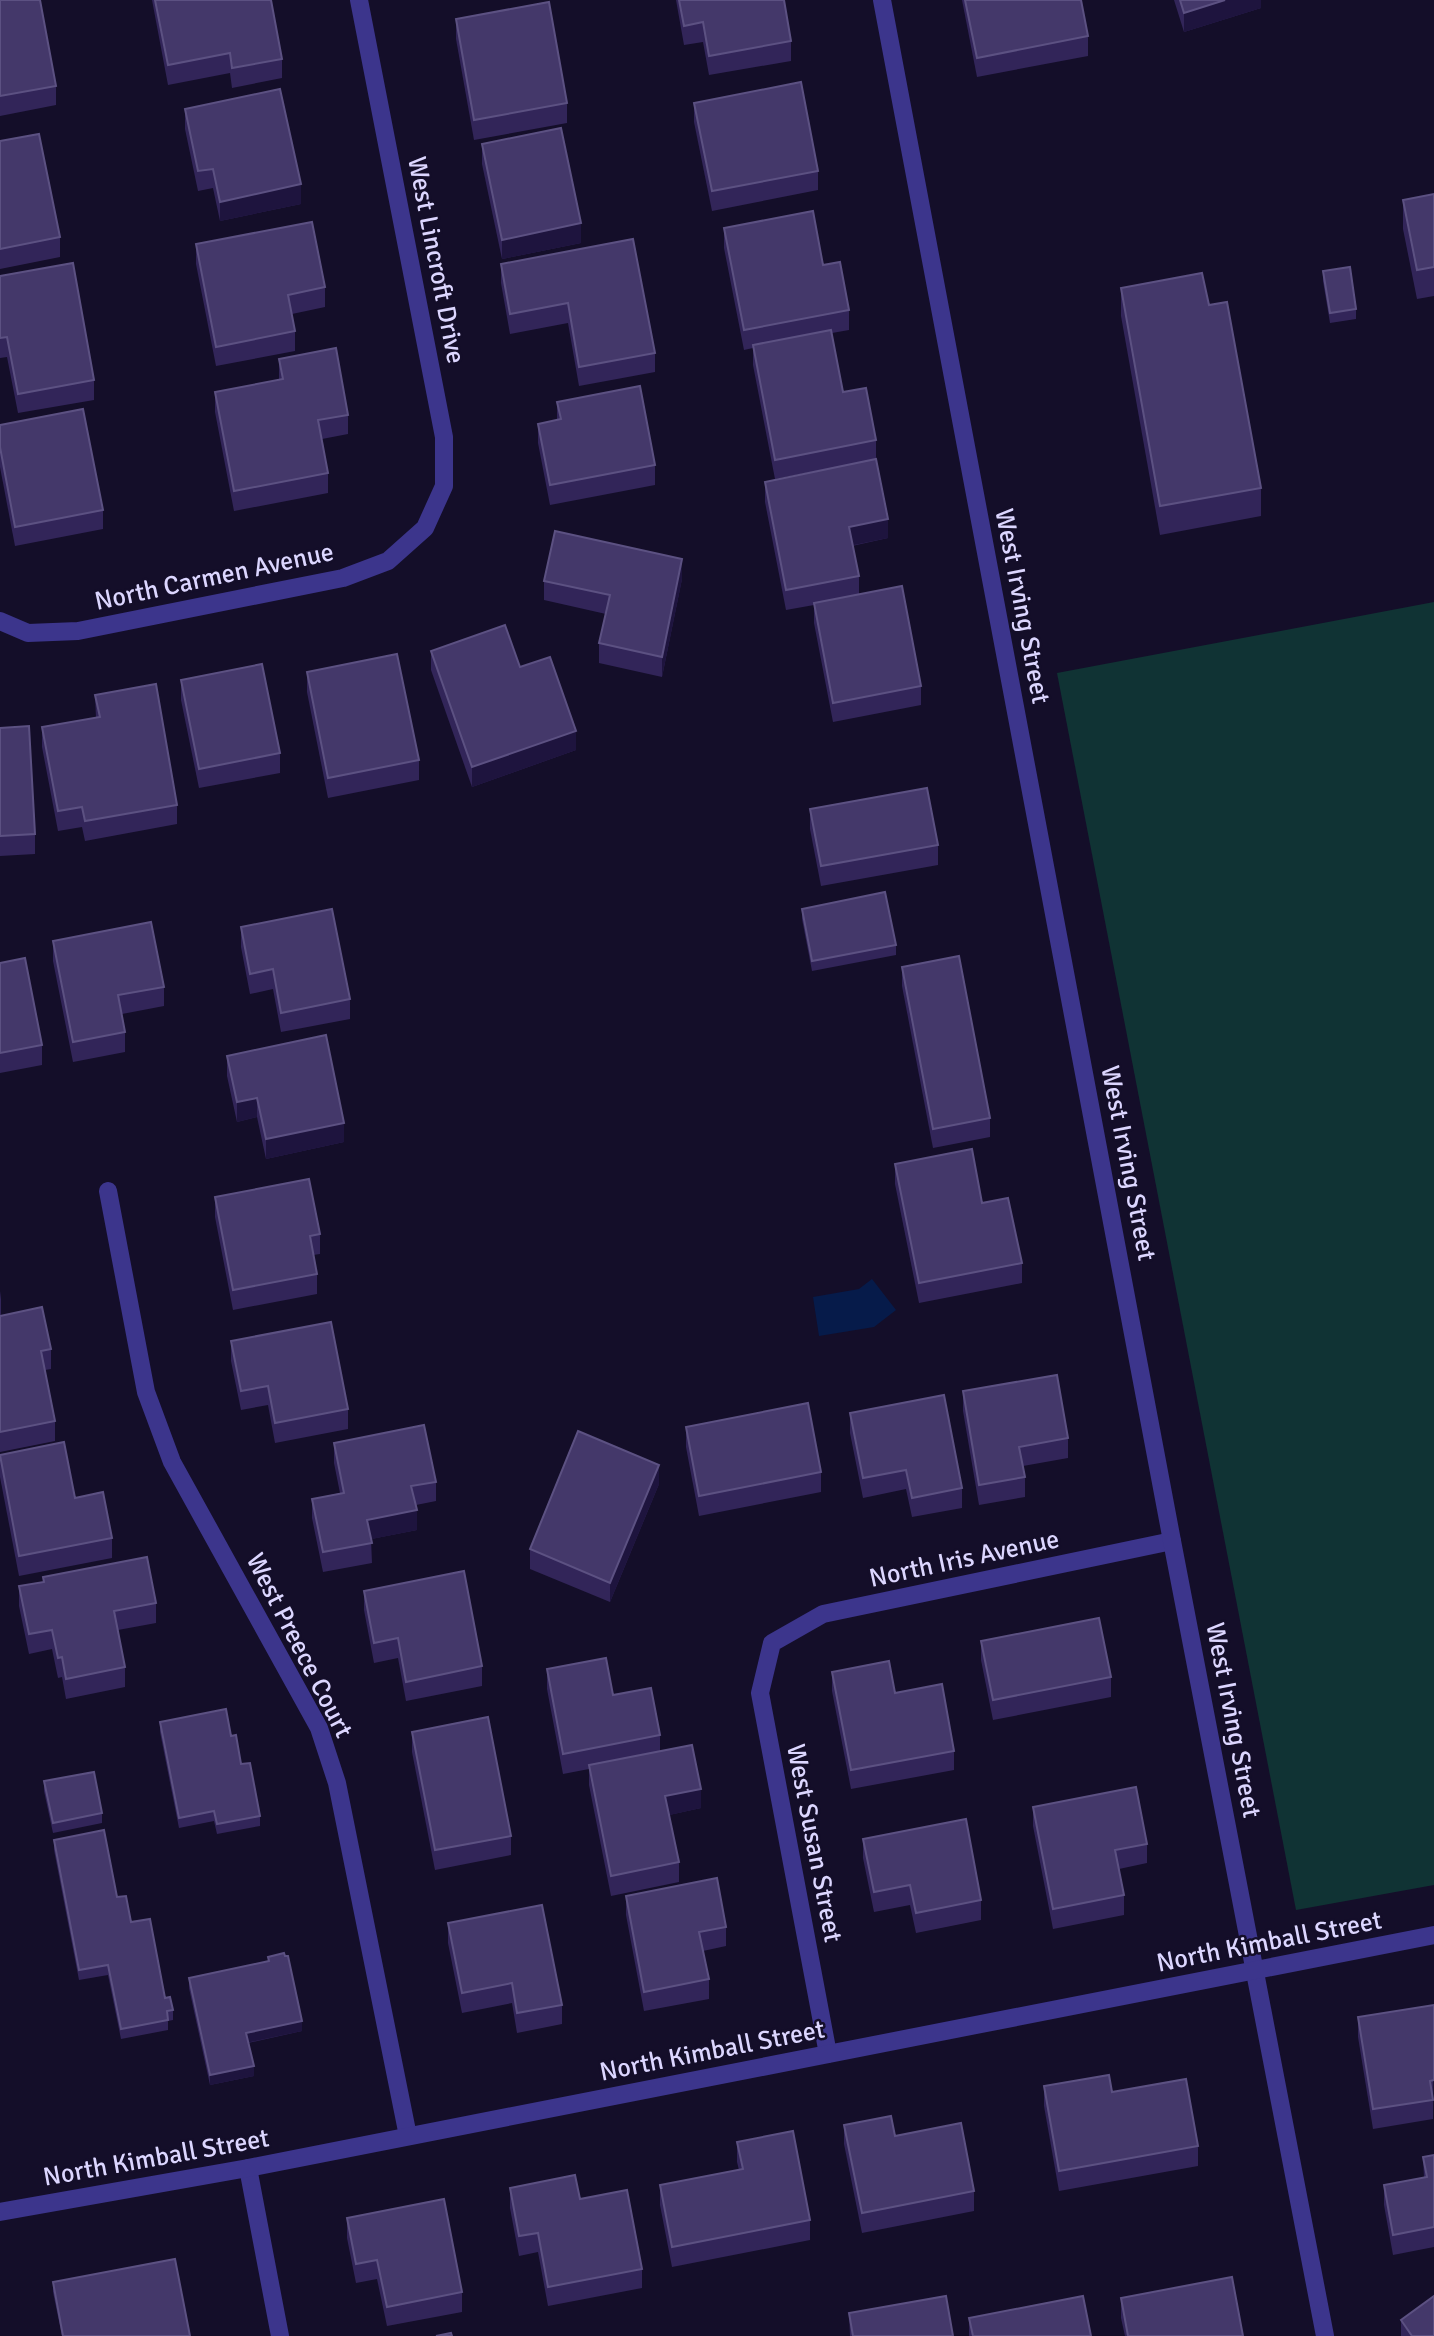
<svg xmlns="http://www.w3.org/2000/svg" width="1434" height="2336" viewBox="0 0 1434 2336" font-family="Signika,sans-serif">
<rect width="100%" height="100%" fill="#140e29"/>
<polygon fill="#103334" points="1434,602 1434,1885 1296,1910 1057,673"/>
<polygon fill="#061b4a" points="872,1279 896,1310 874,1327 819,1336 813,1297 859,1289"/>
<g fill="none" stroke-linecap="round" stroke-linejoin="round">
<g stroke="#3c358c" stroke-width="18">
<polyline points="0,621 28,633 78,631 343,578 388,561 425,528 444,486 444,437 359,0"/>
<polyline points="108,1191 146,1392 172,1462 319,1728 337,1783 408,2136"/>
<polyline points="828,2054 760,1693 772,1643 823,1614 1172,1541"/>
<polyline points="248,2168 280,2336"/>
</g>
<g stroke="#3c358c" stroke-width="18">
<polyline points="882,0 1172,1541 1325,2336"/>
<polyline points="0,2212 248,2168 1434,1935"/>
</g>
</g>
<g fill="#322559">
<polygon points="0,0 56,86 56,105 0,116"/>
<polygon points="152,0 271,0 282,59 282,78 232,88 230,73 168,85"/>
<polygon points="676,0 784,0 791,41 791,61 709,75 703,42 684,45"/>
<polygon points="962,0 1081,0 1088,36 1088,56 977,77"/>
<polygon points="1174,0 1261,0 1261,8 1184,32"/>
<polygon points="456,19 567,103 567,123 474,140 456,39"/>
<polygon points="694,103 818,171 818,190 712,211 694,122"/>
<polygon points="185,109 301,204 220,221 213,188 198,191 185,129"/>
<polygon points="0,141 60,237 60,257 0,269"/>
<polygon points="482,144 581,243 502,259 482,164"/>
<polygon points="1434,194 1434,296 1417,299 1403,229 1403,200"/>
<polygon points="724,228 823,265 849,310 849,330 832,333 843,392 876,440 876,459 888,538 852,546 859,576 859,595 921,686 921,705 833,722 814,623 814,605 786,610 765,502 765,482 837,467 775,479 753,365 753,348 744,350 724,248"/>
<polygon points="196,244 325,287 325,307 292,314 295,331 295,351 216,366 196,264"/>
<polygon points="501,264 655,353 655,372 579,386 568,323 510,334 501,283"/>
<polygon points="1323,271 1356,309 1356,319 1330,323 1323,281"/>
<polygon points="0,276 94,380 94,400 18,413 7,357 0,358"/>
<polygon points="1121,288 1209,305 1261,488 1261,516 1160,535 1121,316"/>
<polygon points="279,359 348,415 348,434 322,439 328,473 328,493 234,511 215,412 215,392 279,380"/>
<polygon points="557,402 655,465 655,485 550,505 538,443 538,424 557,420"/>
<polygon points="0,425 103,510 103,529 15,546 0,467"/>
<polygon points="682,579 662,677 599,663 599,643 606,614 544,600 544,581"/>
<polygon points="431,651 520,667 576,750 472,787 431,670"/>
<polygon points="307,672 419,760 419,780 328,798 307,692"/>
<polygon points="181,680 280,753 280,773 199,788 181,700"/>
<polygon points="95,695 177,805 177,824 85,841 82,827 58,831 42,747 42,727 96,718"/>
<polygon points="0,728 35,834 35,854 0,856"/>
<polygon points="810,809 938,845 938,865 821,886 810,829"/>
<polygon points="802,909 896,945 896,955 812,971 802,919"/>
<polygon points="241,927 350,999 350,1019 281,1032 273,989 250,994 241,947"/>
<polygon points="53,941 164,987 164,1006 122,1014 125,1032 125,1052 73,1062 53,961"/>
<polygon points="0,963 42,1045 42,1065 0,1073"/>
<polygon points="902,967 990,1118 990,1137 933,1148 902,986"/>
<polygon points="227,1056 344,1142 266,1159 257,1117 237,1122 227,1076"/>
<polygon points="895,1164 982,1203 1022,1263 1022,1283 919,1303 895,1184"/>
<polygon points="215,1197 320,1234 320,1254 313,1255 317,1274 317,1294 233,1310 215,1217"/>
<polygon points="0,1291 1,1299 1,1316 51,1349 51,1369 45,1370 55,1421 55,1441 0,1452"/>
<polygon points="231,1341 348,1409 348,1429 275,1443 268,1405 241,1410 231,1361"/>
<polygon points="963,1391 1068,1438 1068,1458 1023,1466 1025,1477 1025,1497 979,1505 963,1411"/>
<polygon points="850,1413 962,1488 962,1508 912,1517 906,1489 863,1498 850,1433"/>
<polygon points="686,1427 821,1472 821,1492 699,1516 686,1447"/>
<polygon points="334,1443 436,1482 436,1501 416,1505 417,1530 371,1539 372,1563 323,1572 312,1518 312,1499 340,1493 334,1463"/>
<polygon points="0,1455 75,1498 112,1538 112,1558 19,1576 0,1477"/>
<polygon points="659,1484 610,1602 530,1569 530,1549"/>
<polygon points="43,1577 156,1603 156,1623 118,1630 125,1667 125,1687 66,1699 62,1677 58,1678 52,1649 29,1654 19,1606 19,1586 43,1582"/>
<polygon points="364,1591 482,1666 482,1686 406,1701 398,1658 374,1663 364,1610"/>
<polygon points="981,1641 1111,1677 1111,1697 993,1720 981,1660"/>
<polygon points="547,1669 613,1695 660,1735 660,1751 701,1808 669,1815 679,1862 679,1882 611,1896 589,1785 589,1769 563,1774 547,1689"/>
<polygon points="832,1672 895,1693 954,1751 954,1770 851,1789 832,1691"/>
<polygon points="160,1722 231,1736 260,1816 260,1826 217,1834 214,1821 179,1828 160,1732"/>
<polygon points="412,1732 511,1836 511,1855 435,1870 412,1752"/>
<polygon points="44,1781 102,1813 102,1823 53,1833 44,1791"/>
<polygon points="1033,1807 1147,1844 1147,1863 1119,1869 1124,1895 1124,1915 1053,1929 1033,1826"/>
<polygon points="863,1839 981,1900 981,1920 916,1933 910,1905 874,1912 863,1858"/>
<polygon points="54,1840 117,1897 131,1922 165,1998 173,2010 173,2020 168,2021 168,2030 121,2039 108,1975 79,1980 54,1850"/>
<polygon points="626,1896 726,1927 726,1946 703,1951 709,1979 709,1999 644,2011 626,1915"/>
<polygon points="448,1923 562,2005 562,2024 517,2033 512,2003 462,2013 448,1943"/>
<polygon points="268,1957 302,2031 248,2043 254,2076 210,2085 189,1988 189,1978 268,1961"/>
<polygon points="1434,2005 1433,2119 1373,2129 1358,2037 1358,2017"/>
<polygon points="1044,2086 1112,2092 1198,2146 1198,2166 1059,2191 1044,2106"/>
<polygon points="844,2125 974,2191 974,2211 862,2233 844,2144"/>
<polygon points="737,2142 810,2220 810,2240 672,2267 660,2205 660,2185 739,2170 737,2162"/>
<polygon points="1434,2155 1434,2247 1393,2255 1384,2205 1384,2185 1424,2178 1423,2157"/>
<polygon points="510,2188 580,2199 642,2269 642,2288 548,2306 538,2252 519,2256 510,2208"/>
<polygon points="347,2218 462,2292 462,2312 387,2326 377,2279 356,2283 347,2238"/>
<polygon points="53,2282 190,2336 62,2336 53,2292"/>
<polygon points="1121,2298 1243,2336 1125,2336 1121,2318"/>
<polygon points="849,2313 953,2336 850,2336"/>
<polygon points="969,2318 1091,2336 969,2336"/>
<polygon points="1401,2320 1434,2336 1401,2336"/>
</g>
<g fill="#1e143e">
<polygon points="1225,0 1261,0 1261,8 1184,32 1184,13"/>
<polygon points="301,184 301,204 220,221 220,202"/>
<polygon points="581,223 581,243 502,259 502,240"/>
<polygon points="888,519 888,538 849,546 849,527"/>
<polygon points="682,559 682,579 662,677 662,657"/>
<polygon points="576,731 576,750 472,787 472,767"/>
<polygon points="257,1098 257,1117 237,1122 237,1102"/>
<polygon points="344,1123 344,1142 266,1159 266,1139"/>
<polygon points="659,1465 659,1484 610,1602 610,1583"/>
<polygon points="417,1510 417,1530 367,1540 367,1520"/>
<polygon points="701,1789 701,1808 665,1816 665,1796"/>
<polygon points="302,2021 302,2031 246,2043 246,2033"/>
<polygon points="254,2066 254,2076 210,2085 210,2075"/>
</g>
<g fill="#44386a" stroke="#5c5182" stroke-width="2">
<polygon points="0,0 40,0 56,86 0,96"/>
<polygon points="155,0 271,0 282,59 232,68 230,53 168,65"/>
<polygon points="679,0 784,0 791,41 709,56 703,22 684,26"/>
<polygon points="965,0 1081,0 1088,36 977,58"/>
<polygon points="1180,0 1225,0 1184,13"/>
<polygon points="549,2 567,103 474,120 456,19"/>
<polygon points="801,82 818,171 712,191 694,103"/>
<polygon points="280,89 301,184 220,202 213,169 198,171 185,109"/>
<polygon points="561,128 581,223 502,240 482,144"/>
<polygon points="39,134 60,237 0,249 0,141"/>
<polygon points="1434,194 1434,267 1417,270 1403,200"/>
<polygon points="813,211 823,265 840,262 849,310 744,330 724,228"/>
<polygon points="312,222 325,287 288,295 295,331 216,347 196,244"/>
<polygon points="633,239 655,353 579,367 568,303 510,314 501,264"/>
<polygon points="73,263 94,380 18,394 7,337 0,338 0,276"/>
<polygon points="1350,267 1356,309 1330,313 1323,271"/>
<polygon points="1202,273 1209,305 1227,302 1261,488 1160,506 1121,288"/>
<polygon points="831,330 843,392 866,388 876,440 775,460 753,345"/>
<polygon points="336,348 348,415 318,420 328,473 234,491 215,392 283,379 279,359"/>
<polygon points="640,386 655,465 550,485 538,424 561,419 557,402"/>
<polygon points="83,409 103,510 15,527 0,447 0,425"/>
<polygon points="876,459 888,519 849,527 859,576 786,590 765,482"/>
<polygon points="555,531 682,559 662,657 599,643 610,595 544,581"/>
<polygon points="902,586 921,686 833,703 814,603"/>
<polygon points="505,625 520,667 550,657 576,731 472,767 431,651"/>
<polygon points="397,654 419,760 328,778 307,672"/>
<polygon points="262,664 280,753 199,769 181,680"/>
<polygon points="156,684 177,805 85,821 82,807 58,811 42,727 100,717 95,695"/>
<polygon points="29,726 35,834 0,836 0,728"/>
<polygon points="927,788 938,845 821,866 810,809"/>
<polygon points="885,892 896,945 812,961 802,909"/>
<polygon points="332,909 350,999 281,1013 273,969 250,974 241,927"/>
<polygon points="151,922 164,987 118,995 125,1032 73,1042 53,941"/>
<polygon points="959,956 990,1118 933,1129 902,967"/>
<polygon points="25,958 42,1045 0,1053 0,963"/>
<polygon points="326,1035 344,1123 266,1139 257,1098 237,1102 227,1056"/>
<polygon points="972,1149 982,1203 1008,1198 1022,1263 919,1283 895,1164"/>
<polygon points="309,1179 320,1234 310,1236 317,1274 233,1290 215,1197"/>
<polygon points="42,1307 51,1349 41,1351 55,1421 0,1432 0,1316"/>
<polygon points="331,1322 348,1409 275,1423 268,1386 241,1391 231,1341"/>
<polygon points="1057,1375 1068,1438 1019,1447 1025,1477 979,1485 963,1391"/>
<polygon points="944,1395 962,1488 912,1498 906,1470 863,1478 850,1413"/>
<polygon points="808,1403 821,1472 699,1496 686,1427"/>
<polygon points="424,1425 436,1482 411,1486 417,1510 367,1520 372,1543 323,1552 312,1499 344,1493 334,1443"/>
<polygon points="578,1431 659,1465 610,1583 530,1549"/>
<polygon points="64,1442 75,1498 103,1492 112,1538 19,1556 0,1455"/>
<polygon points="147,1557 156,1603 114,1611 125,1667 66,1679 62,1657 58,1658 52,1630 29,1634 19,1586 44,1582 43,1577"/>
<polygon points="464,1571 482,1666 406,1682 398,1638 374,1643 364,1591"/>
<polygon points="1099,1618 1111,1677 993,1700 981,1641"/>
<polygon points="606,1658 613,1695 651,1688 660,1735 563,1754 547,1669"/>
<polygon points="889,1661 895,1693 942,1684 954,1751 851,1770 832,1672"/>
<polygon points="226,1709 231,1736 236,1735 241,1764 250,1763 260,1816 217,1824 214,1811 179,1818 160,1722"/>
<polygon points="488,1717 511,1836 435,1850 412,1732"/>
<polygon points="692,1745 701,1789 665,1796 679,1862 611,1876 589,1765"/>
<polygon points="94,1772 102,1813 53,1823 44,1781"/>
<polygon points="1136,1787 1147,1844 1115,1850 1124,1895 1053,1909 1033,1807"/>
<polygon points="966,1819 981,1900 916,1913 910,1885 874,1892 863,1839"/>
<polygon points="104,1830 117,1897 126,1896 131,1922 150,1919 165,1998 170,1997 173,2010 167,2011 168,2020 121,2029 108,1965 79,1970 54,1840"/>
<polygon points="717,1878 726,1927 699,1932 709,1979 644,1992 626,1896"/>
<polygon points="542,1905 562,2005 517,2013 512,1983 462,1993 448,1923"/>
<polygon points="284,1953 285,1956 288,1956 302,2021 246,2033 254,2066 210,2075 189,1978 269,1961 268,1957"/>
<polygon points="1434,2005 1434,2080 1430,2081 1433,2100 1373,2109 1358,2017"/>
<polygon points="1109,2075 1112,2092 1186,2079 1198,2146 1059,2171 1044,2086"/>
<polygon points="891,2116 895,2136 961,2123 974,2191 862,2213 844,2125"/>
<polygon points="793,2131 810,2220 672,2247 660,2185 743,2169 737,2142"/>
<polygon points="1434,2155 1434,2227 1393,2235 1384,2185 1427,2177 1423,2157"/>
<polygon points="575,2175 580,2199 627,2190 642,2269 548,2287 538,2233 519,2236 510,2188"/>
<polygon points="444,2199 462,2292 387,2307 377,2260 356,2264 347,2218"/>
<polygon points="175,2259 190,2336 63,2336 53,2282"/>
<polygon points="1232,2277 1243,2336 1128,2336 1121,2298"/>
<polygon points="946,2296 953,2336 853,2336 849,2313"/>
<polygon points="1083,2296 1091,2336 973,2336 969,2318"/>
<polygon points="1434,2296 1434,2336 1412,2336 1401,2320"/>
<polygon points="451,2333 452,2336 436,2336"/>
</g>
<g text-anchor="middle" stroke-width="5" stroke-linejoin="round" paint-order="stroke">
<g font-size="26" fill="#dcd6ff" stroke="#140e29">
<text transform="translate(437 260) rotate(79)" y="9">West Lincroft Drive</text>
<text transform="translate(214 576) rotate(-12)" y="9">North Carmen Avenue</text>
<text transform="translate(1023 606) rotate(79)" y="9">West Irving Street</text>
<text transform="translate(1129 1163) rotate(79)" y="9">West Irving Street</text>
<text transform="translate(964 1558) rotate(-12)" y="9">North Iris Avenue</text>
<text transform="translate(300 1645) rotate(63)" y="9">West Preece Court</text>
<text transform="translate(1234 1720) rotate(79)" y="9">West Irving Street</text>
<text transform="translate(815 1843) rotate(79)" y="9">West Susan Street</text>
<text transform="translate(1269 1941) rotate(-11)" y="9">North Kimball Street</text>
<text transform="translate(712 2050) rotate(-11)" y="9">North Kimball Street</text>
<text transform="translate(156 2157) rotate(-10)" y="9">North Kimball Street</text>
</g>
</g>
</svg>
